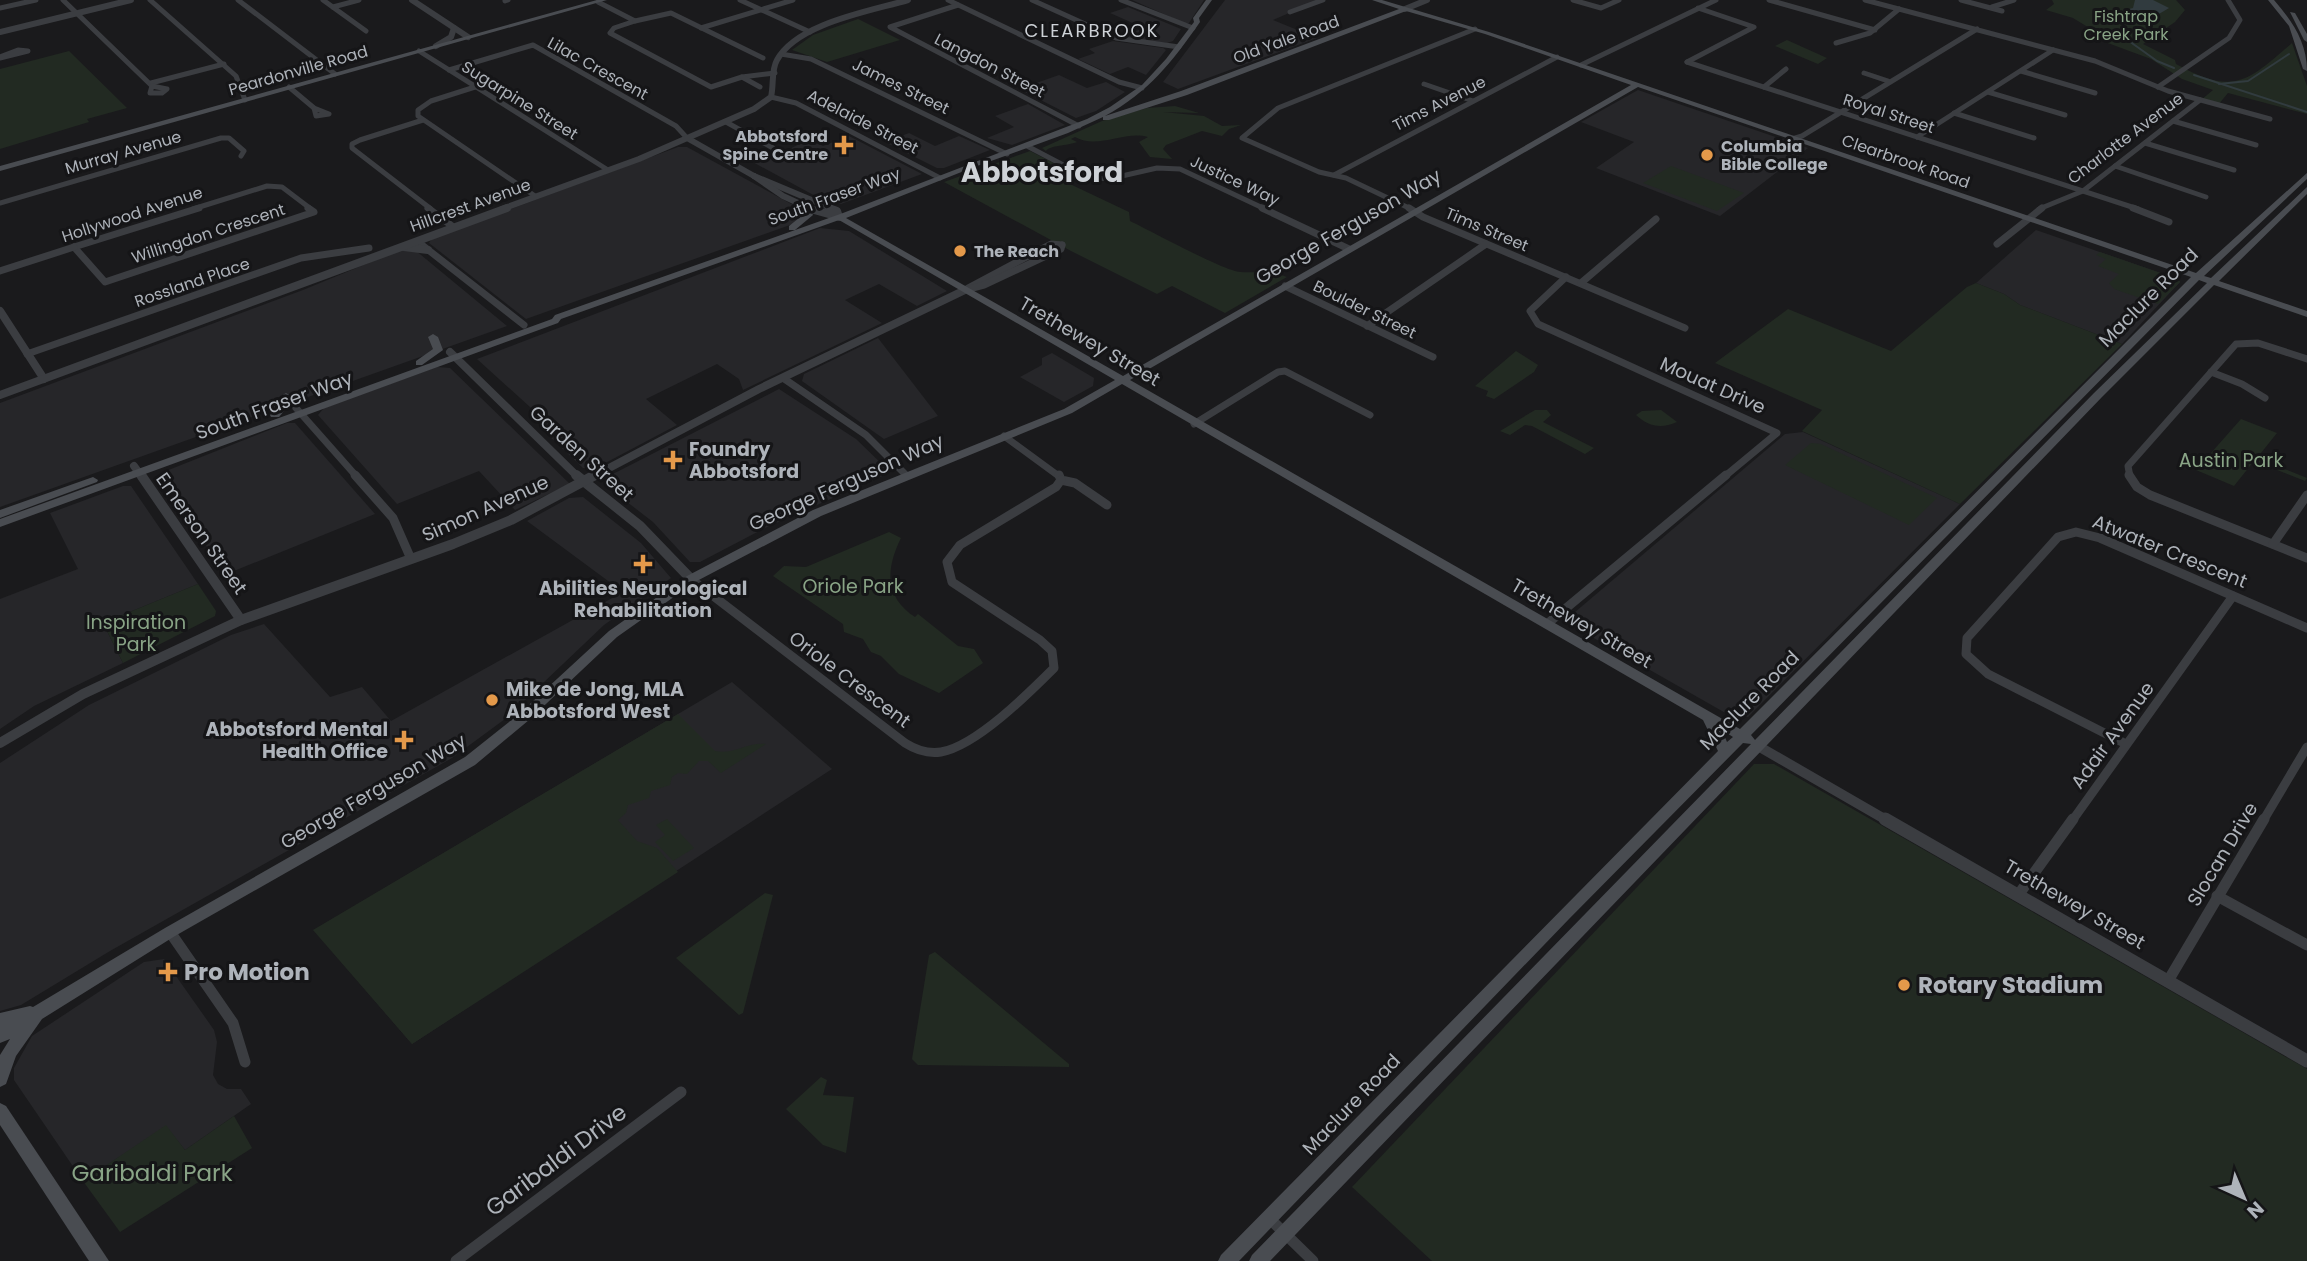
<svg xmlns="http://www.w3.org/2000/svg" width="2307" height="1261" viewBox="0 0 2307 1261" font-family="Poppins,sans-serif">
<rect width="100%" height="100%" fill="#1a1a1c"/>
<g fill="#262629">
<polygon points="1132,0 1204,0 1189,23 1184,23"/>
<polygon points="1225,0 1319,0 1273,20 1317,38 1178,89 1163,82"/>
<polygon points="1128,7 1181,29 1173,41 1167,43 1120,37 1144,28 1110,13"/>
<polygon points="1113,41 1163,48 1166,50 1146,75 1128,67 1110,74 1078,59 1095,53 1089,49"/>
<polygon points="1059,75 1087,88 1106,82 1125,92 1096,111 1076,118 1019,89"/>
<polygon points="1638,90 1808,148 1720,216 1596,168 1634,142 1581,122"/>
<polygon points="1028,104 1065,125 1012,145 987,138 1014,127 995,116"/>
<polygon points="909,133 935,146 959,136 990,150 944,168 937,168 885,142"/>
<polygon points="849,136 922,174 841,204 830,204 749,160 781,153 810,139 823,146"/>
<polygon points="678,147 687,147 806,212 804,220 526,319 429,243 432,238"/>
<polygon points="820,228 849,231 947,291 917,306 879,284 845,300 882,323 743,390 739,379 717,364 646,399 677,425 594,469 583,468 546,433 541,417 477,359"/>
<polygon points="2036,230 2178,279 2180,282 2122,344 2020,305 2004,294 1976,283"/>
<polygon points="400,250 415,250 507,326 0,507 0,403 303,290"/>
<polygon points="878,338 938,416 884,439 802,381 804,374"/>
<polygon points="1052,353 1094,378 1093,386 1064,402 1020,377 1042,365 1042,358"/>
<polygon points="437,367 450,368 570,484 515,510 479,471 397,504 318,415 324,408"/>
<polygon points="779,389 856,439 886,468 887,474 765,528 700,562 690,562 653,522 605,485 607,477"/>
<polygon points="287,423 295,423 375,514 229,573 224,572 159,476 166,471"/>
<polygon points="1803,432 1960,504 1748,717 1729,715 1571,625 1568,618 1785,434"/>
<polygon points="123,486 131,486 198,584 103,623 123,663 34,706 0,729 0,599 78,569 50,513"/>
<polygon points="583,497 641,543 671,578 604,625 505,719 452,758 110,951 21,1005 0,1011 0,763 89,705 231,635 264,624 330,697 362,687 391,721 623,592 527,521 569,498"/>
<polygon points="732,682 832,769 412,1044 314,930"/>
<polygon points="164,959 214,1030 217,1042 213,1075 218,1084 227,1089 241,1089 251,1104 185,1150 166,1126 83,1181 14,1080 14,1068 32,1036 144,962"/>
</g>
<g fill="#222a22">
<path d="M2052 0H2176L2185 10 2175 22 2143 44 2175 60 2176 64C2234 96 2247 82 2292 43L2307 86V114L2228 93 2218 105 2201 100 2213 90 2182 79 2151 59 2105 42 2104 37 2073 18 2046 10 2054 4Z"/>
<polygon points="858,19 900,40 827,62 792,50 813,35"/>
<polygon points="1787,40 1827,58 1818,64 1775,46"/>
<polygon points="69,51 127,108 87,119 89,122 0,149 0,69"/>
<path d="M1175 106 1199 113 1163 112 1204 116 1222 126 1241 125 1229 129 1222 136 1202 131 1166 145 1163 149 1172 159 1150 157 1139 142 1148 137C1124 130 1098 150 1075 137L1071 139 1077 142C1067 146 1050 145 1046 151L1042 148 1102 121 1147 108Z"/>
<path d="M1030 151 1074 173 1072 185 1129 212 1130 221C1149 230 1224 271 1240 272 1255 273 1272 270 1287 277L1225 313 1172 286 1157 294 1071 251 944 182Z"/>
<polygon points="1671,166 1744,193 1717,211 1643,183"/>
<polygon points="2100,252 2178,279 2180,282 2158,304 2114,289 2109,283 2119,274 2098,266 2106,259 2096,255"/>
<polygon points="1976,283 2004,294 2020,305 2122,344 1960,504 1802,431 1822,410 1715,363 1788,309 1891,351 1967,287"/>
<polygon points="1516,351 1538,365 1534,372 1494,399 1486,396 1488,391 1475,386"/>
<polygon points="1535,410 1547,410 1551,415 1543,422 1594,448 1585,454 1532,426 1525,425 1510,435 1500,431"/>
<path d="M1661 410 1677 422C1661 429 1649 427 1636 415L1642 411Z"/>
<polygon points="2241,419 2277,433 2257,458 2307,478 2305,481 2254,461 2234,486 2196,470"/>
<polygon points="1811,443 1821,444 1937,498 1909,525 1785,465"/>
<path d="M889 532 901 538C886 568 884 597 915 617L918 614 958 646 974 649 983 663 939 693 899 674 881 656 871 652 863 639 844 632 843 624 773 576 784 566 806 567Z"/>
<polygon points="198,584 216,611 215,616 123,663 103,623"/>
<path d="M678 714 715 751C734 755 747 742 766 744L721 773 708 761H699L687 774 678 773 672 777 670 785 651 791 649 798 628 805 626 813 618 820 637 841 657 848 678 872 412 1044 313 930Z"/>
<polygon points="1754,764 1774,764 2307,1069 2307,1261 1432,1261 1352,1187"/>
<polygon points="667,819 694,848 673,861 655,842 665,835 656,825"/>
<polygon points="765,893 773,895 743,1013 739,1015 676,958"/>
<polygon points="935,952 1069,1064 1069,1067 918,1065 912,1059 929,955"/>
<polygon points="821,1077 827,1080 823,1095 854,1097 846,1153 823,1145 786,1109"/>
<polygon points="234,1116 252,1148 120,1232 83,1181 166,1125 185,1150"/>
</g>
<path fill="#313b3f" d="M2135 0H2153L2169 8C2147 21 2131 31 2106 18V15L2133 8Z"/>
<g fill="none" stroke-linecap="round" stroke-linejoin="round">
<g stroke="#313b3f" stroke-width="2">
<polyline points="2120,31 2122,36 2157,61 2174,68"/>
<polyline points="2194,75 2307,112"/>
<polyline points="2219,84 2248,81 2289,54"/>
</g>
<g stroke="#3b3d41" stroke-width="5">
<polyline points="63,0 152,86"/>
<polyline points="150,0 236,76 245,100"/>
<polyline points="238,0 335,74"/>
<polyline points="323,0 366,31"/>
<polyline points="740,0 810,32"/>
<polyline points="948,0 1119,82 1142,88"/>
<polyline points="1032,0 1116,38 1179,47"/>
<polyline points="1121,0 1193,28"/>
<polyline points="1573,0 1601,8 1619,0"/>
<polyline points="1769,0 1875,30"/>
<polyline points="1865,0 2095,61 2168,91 2270,119"/>
<polyline points="1961,0 2002,11"/>
<polyline points="505,1 508,0"/>
<polyline points="598,2 635,21 614,28 610,33 711,87 742,77 775,73"/>
<polyline points="958,5 890,27 1079,126"/>
<polyline points="333,7 359,0"/>
<polyline points="1992,7 2014,0"/>
<polyline points="0,8 36,0"/>
<polyline points="1290,12 1323,0"/>
<polyline points="635,21 671,13 763,58"/>
<polyline points="701,28 793,0"/>
<polyline points="1836,43 1870,33 1899,9"/>
<polyline points="419,51 608,170"/>
<polyline points="781,54 811,59 1007,154"/>
<polyline points="0,57 18,50 28,51 0,58"/>
<polyline points="1687,62 2138,209"/>
<polyline points="1687,62 1754,27 1698,8"/>
<polyline points="1581,65 1716,0"/>
<polyline points="449,70 533,45 676,126 687,138"/>
<polyline points="2021,71 2095,93"/>
<polyline points="1864,73 1888,81"/>
<polyline points="742,77 760,87"/>
<polyline points="151,83 224,64"/>
<polyline points="1424,84 1473,101"/>
<polygon points="152,86 167,89 162,93 150,93"/>
<polyline points="289,87 314,108"/>
<polyline points="475,87 431,101 418,110 418,116 535,196"/>
<polyline points="1764,87 1786,69"/>
<polyline points="2158,87 2229,38 2240,20 2228,0"/>
<polyline points="1988,92 2065,115"/>
<polyline points="771,97 796,103 940,178"/>
<polygon points="314,108 329,114 316,116"/>
<polyline points="1954,113 2034,138"/>
<polyline points="423,120 360,140 352,144 352,148 431,209"/>
<polyline points="2173,121 2256,145"/>
<polyline points="726,122 773,148"/>
<polyline points="1917,137 2053,50"/>
<polyline points="1792,139 1802,136 1977,29"/>
<polyline points="2145,143 2234,170"/>
<polyline points="1027,146 1090,179 1113,178 1157,168 1180,169 1265,209"/>
<polyline points="2115,166 2206,197"/>
<polyline points="1334,175 1557,57"/>
<polyline points="0,203 221,138 229,138 244,151 241,156"/>
<polyline points="193,209 267,186 282,187 311,209"/>
<polyline points="1411,209 1346,178 1319,172 1242,138 1278,108 1475,29"/>
<polyline points="2039,209 2083,191 2200,100"/>
</g>
<g stroke="#3b3d41" stroke-width="7">
<polyline points="428,208 452,226"/>
<polyline points="1262,208 1349,249"/>
<polyline points="1409,208 1423,217 1685,328"/>
<polyline points="2133,208 2169,222"/>
<polyline points="1997,244 2042,208"/>
<polyline points="422,245 524,325"/>
<polyline points="74,247 105,282 314,212 308,208"/>
<polyline points="74,247 199,208"/>
<polyline points="0,271 74,247"/>
<polyline points="1566,277 1530,311 1538,324 1777,433 1724,477"/>
<polyline points="1581,283 1656,219"/>
<polyline points="1285,286 1433,357"/>
<polyline points="968,288 1051,244 1062,245"/>
<polyline points="965,290 984,285 1061,249 1062,245"/>
<polyline points="1367,326 1486,244"/>
<polyline points="27,354 301,258 369,248"/>
<polyline points="2211,372 2242,384 2265,398"/>
<polyline points="783,378 866,435 907,476"/>
<polyline points="296,408 357,477"/>
<polyline points="1194,424 1278,372 1285,371 1370,415"/>
<polyline points="1004,436 1060,477"/>
<polyline points="2130,477 2128,466 2236,344 2258,343 2307,359"/>
</g>
<g stroke="#3b3d41" stroke-width="9">
<polyline points="355,475 393,518 411,559"/>
<polyline points="1059,475 1061,480 1075,483 1107,505"/>
<polyline points="2129,475 2137,487 2150,495 2307,558"/>
<polyline points="2273,544 2307,495"/>
<path d="M691 579 905 743C916 750 928 754 941 752 976 746 1029 693 1054 668L1052 651 1040 640 952 582 947 562 960 545 1056 487 1061 480"/>
<polyline points="1547,624 1726,475"/>
<polyline points="2126,744 1988,674 1966,654 1967,638 2058,537 2076,532 2100,538 2307,628"/>
<polyline points="2072,821 2233,596"/>
<polyline points="2263,821 2307,747"/>
</g>
<g stroke="#3b3d41" stroke-width="11">
<polyline points="2019,894 2073,819"/>
<polyline points="2217,896 2307,945"/>
<polyline points="170,932 233,1023 245,1062"/>
<polyline points="2168,981 2264,819"/>
<polyline points="1269,1218 1313,1261"/>
<polyline points="456,1261 681,1092"/>
</g>
<g stroke="#3b3d41" stroke-width="6">
<polyline points="412,0 468,37"/>
<polyline points="1405,9 1427,0"/>
<polyline points="0,32 131,0"/>
<polyline points="436,46 451,37 454,28"/>
<polyline points="687,138 754,176"/>
<polyline points="754,176 833,209"/>
<polyline points="754,176 783,196 811,209"/>
<path d="M502 209 639 159 754 109 771 97C774 85 771 70 777 60 797 23 871 11 908 0"/>
</g>
<g stroke="#3b3d41" stroke-width="8">
<polyline points="807,208 839,217 837,211 829,208"/>
<polyline points="404,247 428,250"/>
<polyline points="0,311 44,379"/>
<polyline points="450,352 578,477"/>
<polyline points="0,395 507,208"/>
<polyline points="134,466 142,477"/>
<polyline points="592,477 759,389 965,290"/>
</g>
<g stroke="#3b3d41" stroke-width="10">
<polyline points="141,475 241,620"/>
<polyline points="576,475 640,526 691,579"/>
<polyline points="0,743 83,694 241,620 453,544 511,520 595,475"/>
<polyline points="1758,746 1888,821"/>
</g>
<polyline stroke="#3b3d41" stroke-width="13" points="1885,819 2307,1061"/>
<g fill="#494c51" fill-rule="evenodd">
<polygon points="597,0 607,0 0,171 0,166"/>
<path d="M1206 0H1212L1199 18 1200 22C1172 62 1149 92 1105 116L1181 91 1399 9 1372 0H1382L1489 32 2196 273 2307 173V179L2204 276 2211 278 2307 187V194L2219 281 2307 311V317L2214 285 2102 397 1270 1261H1249L1252 1255 1751 744 1743 743 1569 919 1239 1261H1218L1221 1255 1718 751 1703 720 1122 384 1072 413 821 516 695 582 617 637 529 720 475 765 175 936 42 1019 16 1056 6 1084 0 1087V1055L10 1039 0 1043V1013L30 1006 33 1007 165 928 465 757 519 714 609 631 687 576 813 510 1064 409 1115 380 839 220 561 319 558 323 0 527V519L552 319 555 315 843 213 1087 119 1110 107 1142 85 1166 59 1194 22 1193 18ZM1406 11 1485 34 1631 85 1123 376 846 218 969 169 1068 133 1103 117V120H1109L1187 95ZM1638 87 2191 277 1740 729 1130 380ZM2199 280 2207 283 2094 393 1755 740 1751 735ZM1722 730 1733 737 1727 742Z"/>
<path d="M2268 0H2274C2292 21 2307 42 2307 71L2303 69 2289 26Z"/>
<polygon points="2290,12 2295,13 2307,34 2307,42 2304,40"/>
<polygon points="801,203 807,203 813,215 795,230 789,230 789,226 804,214 800,205"/>
<polygon points="433,334 438,337 443,350 422,365 416,365 416,361 433,349 428,337"/>
<polygon points="286,393 291,396 290,404 279,417 271,417 270,415 280,403 281,396"/>
<polygon points="93,477 98,480 97,482 0,518 0,510"/>
<polygon points="0,1103 6,1106 109,1261 89,1261 0,1125"/>
</g>
</g>
<g fill="#e4994a" stroke="#151517" stroke-width="2.5">
<path d="M840.5 134.5h7v7h7v7h-7v7h-7v-7h-7v-7h7z"/>
<circle cx="1707" cy="155" r="7"/>
<circle cx="960" cy="251" r="7"/>
<path d="M669.5 449.5h7v7h7v7h-7v7h-7v-7h-7v-7h7z"/>
<path d="M639.5 553.5h7v7h7v7h-7v7h-7v-7h-7v-7h7z"/>
<circle cx="492" cy="700" r="7"/>
<path d="M400.5 729.5h7v7h7v7h-7v7h-7v-7h-7v-7h7z"/>
<path d="M164.5 961.5h7v7h7v7h-7v7h-7v-7h-7v-7h7z"/>
<circle cx="1904" cy="985" r="7"/>
</g>
<g text-anchor="middle" stroke-width="6" stroke-linejoin="round" paint-order="stroke">
<g font-size="16" fill="#89a486" stroke="#151517">
<text x="2126" y="22">Fishtrap<tspan x="2126" dy="18">Creek Park</tspan></text>
</g>
<g font-size="16" fill="#aeb3ba" stroke="#151517">
<text transform="translate(1286 39) rotate(-20)" y="6">Old Yale Road</text>
<text transform="translate(990 65) rotate(27)" y="6">Langdon Street</text>
<text transform="translate(598 68) rotate(29)" y="6">Lilac Crescent</text>
<text transform="translate(298 70) rotate(-16)" y="6">Peardonville Road</text>
<text transform="translate(901 86) rotate(26)" y="6">James Street</text>
<text transform="translate(520 100) rotate(32)" y="6">Sugarpine Street</text>
<text transform="translate(1439 103) rotate(-27)" y="6">Tims Avenue</text>
<text transform="translate(1889 113) rotate(18)" y="6">Royal Street</text>
<text transform="translate(863 121) rotate(27)" y="6">Adelaide Street</text>
<text transform="translate(2125 138) rotate(-37)" y="6">Charlotte Avenue</text>
<text transform="translate(123 152) rotate(-16)" y="6">Murray Avenue</text>
<text transform="translate(1906 161) rotate(19)" y="6">Clearbrook Road</text>
<text transform="translate(1235 180) rotate(25)" y="6">Justice Way</text>
<text transform="translate(834 196) rotate(-20)" y="6">South Fraser Way</text>
<text transform="translate(470 205) rotate(-20)" y="6">Hillcrest Avenue</text>
<text transform="translate(132 214) rotate(-18)" y="6">Hollywood Avenue</text>
<text transform="translate(1487 229) rotate(23)" y="6">Tims Street</text>
<text transform="translate(208 233) rotate(-18)" y="6">Willingdon Crescent</text>
<text transform="translate(192 282) rotate(-19)" y="6">Rossland Place</text>
<text transform="translate(1365 309) rotate(26)" y="6">Boulder Street</text>
</g>
<g font-size="16" font-weight="bold" fill="#aeb3ba" stroke="#151517" text-anchor="start">
<text x="828" y="142" text-anchor="end">Abbotsford<tspan x="828" dy="18">Spine Centre</tspan></text>
<text x="1721" y="152">Columbia<tspan x="1721" dy="18">Bible College</tspan></text>
<text x="974" y="257">The Reach</text>
</g>
<g font-size="18" letter-spacing="2" fill="#ced2d7" stroke="#151517">
<text x="1092" y="37">CLEARBROOK</text>
</g>
<g font-size="19" fill="#aeb3ba" stroke="#151517">
<text transform="translate(1348 226) rotate(-30)" y="7">George Ferguson Way</text>
<text transform="translate(2148 297) rotate(-45)" y="7">Maclure Road</text>
<text transform="translate(1090 341) rotate(30)" y="7">Trethewey Street</text>
<text transform="translate(1713 385) rotate(24)" y="7">Mouat Drive</text>
<text transform="translate(274 405) rotate(-20)" y="7">South Fraser Way</text>
<text transform="translate(582 453) rotate(42)" y="7">Garden Street</text>
<text transform="translate(846 482) rotate(-24)" y="7">George Ferguson Way</text>
<text transform="translate(485 508) rotate(-24)" y="7">Simon Avenue</text>
<text transform="translate(202 533) rotate(55)" y="7">Emerson Street</text>
<text transform="translate(2170 551) rotate(22)" y="7">Atwater Crescent</text>
<text transform="translate(1582 623) rotate(30)" y="7">Trethewey Street</text>
<text transform="translate(850 679) rotate(37)" y="7">Oriole Crescent</text>
<text transform="translate(1749 700) rotate(-45)" y="7">Maclure Road</text>
<text transform="translate(2112 735) rotate(-54)" y="7">Adair Avenue</text>
<text transform="translate(373 791) rotate(-30)" y="7">George Ferguson Way</text>
<text transform="translate(2222 854) rotate(-59)" y="7">Slocan Drive</text>
<text transform="translate(2075 904) rotate(30)" y="7">Trethewey Street</text>
<text transform="translate(1351 1104) rotate(-46)" y="7">Maclure Road</text>
</g>
<g font-size="19" font-weight="bold" fill="#aeb3ba" stroke="#151517" text-anchor="start">
<text x="689" y="456">Foundry<tspan x="689" dy="22">Abbotsford</tspan></text>
<text x="643" y="595" text-anchor="middle">Abilities Neurological<tspan x="643" dy="22">Rehabilitation</tspan></text>
<text x="506" y="696">Mike de Jong, MLA<tspan x="506" dy="22">Abbotsford West</tspan></text>
<text x="388" y="736" text-anchor="end">Abbotsford Mental<tspan x="388" dy="22">Health Office</tspan></text>
</g>
<g font-size="19" fill="#89a486" stroke="#151517">
<text x="2231" y="467">Austin Park</text>
<text x="853" y="593">Oriole Park</text>
<text x="136" y="629">Inspiration<tspan x="136" dy="22">Park</tspan></text>
</g>
<g font-size="23" font-weight="bold" fill="#aeb3ba" stroke="#151517" text-anchor="start">
<text x="184" y="980">Pro Motion</text>
<text x="1918" y="993">Rotary Stadium</text>
</g>
<g font-size="23" fill="#aeb3ba" stroke="#151517">
<text transform="translate(556 1160) rotate(-37)" y="8">Garibaldi Drive</text>
</g>
<g font-size="23" fill="#89a486" stroke="#151517">
<text x="152" y="1181">Garibaldi Park</text>
</g>
<g font-size="28" font-weight="bold" fill="#ced2d7" stroke="#151517">
<text x="1042" y="182">Abbotsford</text>
</g>
</g>
<g transform="translate(2244 1198) rotate(136)" stroke="#151517" stroke-width="5" paint-order="stroke">
<path d="M0-5L12 26L0 18L-12 26Z" fill="#aeb3ba"/>
<text y="-10" font-size="19" font-weight="bold" text-anchor="middle" fill="#aeb3ba">N</text>
</g>
</svg>
